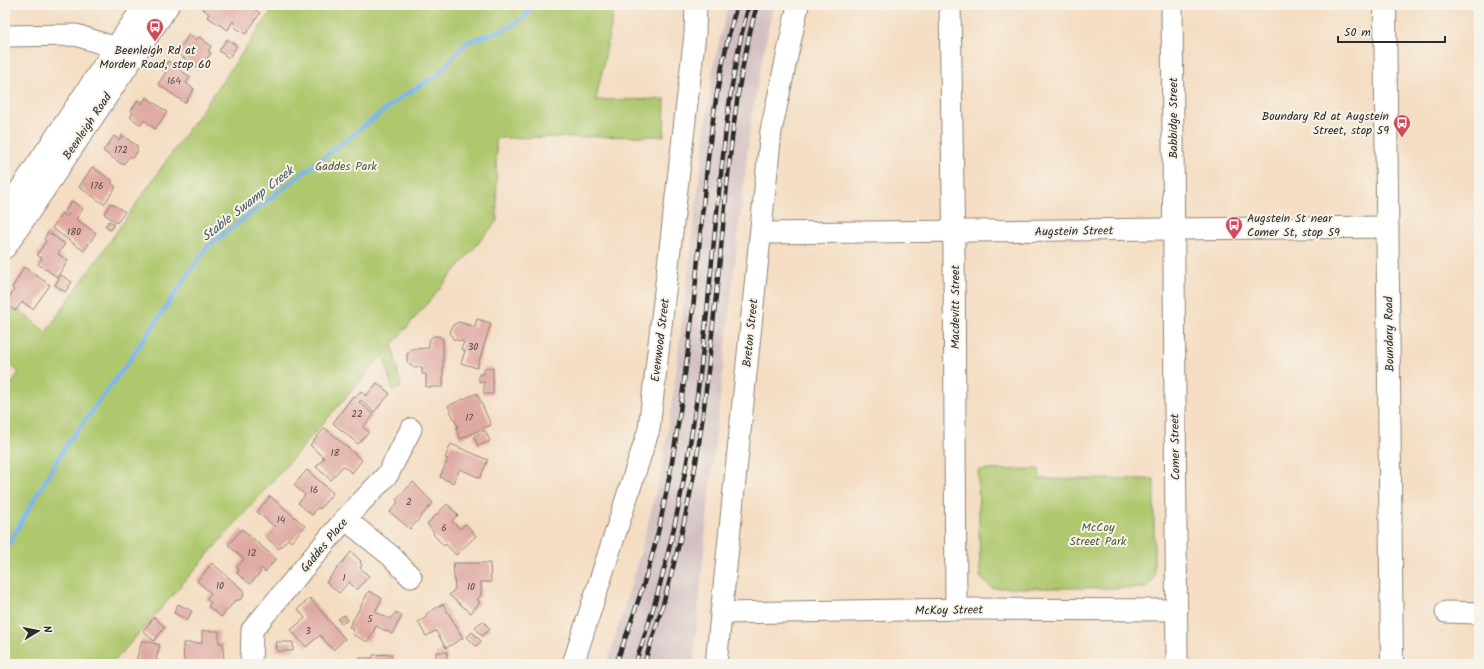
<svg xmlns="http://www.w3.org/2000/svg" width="1484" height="669" viewBox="0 0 1484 669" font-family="Kalam,sans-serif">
<rect width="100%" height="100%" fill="#f7f3e8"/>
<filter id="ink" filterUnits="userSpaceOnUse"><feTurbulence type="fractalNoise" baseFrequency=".025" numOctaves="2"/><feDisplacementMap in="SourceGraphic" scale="8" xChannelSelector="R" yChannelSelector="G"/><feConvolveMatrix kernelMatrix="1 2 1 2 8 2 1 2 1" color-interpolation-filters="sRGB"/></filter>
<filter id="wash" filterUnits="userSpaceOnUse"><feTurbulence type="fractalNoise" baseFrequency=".012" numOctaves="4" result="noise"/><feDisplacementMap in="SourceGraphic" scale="16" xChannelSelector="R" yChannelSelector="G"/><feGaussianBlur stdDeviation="0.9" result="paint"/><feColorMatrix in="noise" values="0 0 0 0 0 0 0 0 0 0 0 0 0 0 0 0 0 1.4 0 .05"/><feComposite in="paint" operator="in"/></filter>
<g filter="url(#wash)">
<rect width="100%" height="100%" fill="#f4ddc2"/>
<polygon fill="#d2bfc1" points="728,5 773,5 751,119 712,470 693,664 607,664 637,565 662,469 675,380 713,68"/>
<g fill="#afc86e" stroke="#6d7a4c">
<polygon points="276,5 612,5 612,21 596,100 665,99 664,136 496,138 497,221 392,345 401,387 393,391 383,355 112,664 5,664 5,394 19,372 5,361 5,299 46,332"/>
<polygon points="1039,469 1040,479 1154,479 1154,579 1146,588 992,588 980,577 978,470"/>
</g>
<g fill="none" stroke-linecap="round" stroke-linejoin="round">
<polyline stroke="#7db5ed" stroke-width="4.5" points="5,550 65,447 127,364 206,248 403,96 437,75 467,42 506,29 525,17 533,5"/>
</g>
<g id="blocks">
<g fill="#dfa9a2">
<polygon points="205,5 239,5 241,7 242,5 248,5 260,13 246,34 234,27 236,23 233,21 228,30 207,17 209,14 203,9"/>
<polygon points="189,35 196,40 199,37 211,46 208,51 211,53 200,69 177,53"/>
<polygon points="227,39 237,46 229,58 219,51"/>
<polygon points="168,61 190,77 186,83 194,89 185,103 158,84 166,72 162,70"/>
<polygon points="146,97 167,112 155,129 144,120 141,125 130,117 133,113 131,111 138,100 142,104"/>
<polygon points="122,135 137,146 137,152 133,158 130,156 123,165 103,151 114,136 119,140"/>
<polygon points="92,167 113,181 111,183 116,187 104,204 79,187"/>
<polygon points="72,201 83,209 76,219 96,233 84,251 52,228 62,213 67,216 69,214 65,211"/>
<polygon points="111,203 125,212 117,223 104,214"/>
<polygon points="109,221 114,224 111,230 105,227"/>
<polygon points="48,232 65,244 58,254 68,261 57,277 38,264 42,258 37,255 46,241 44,239"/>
<polygon points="24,267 50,285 33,309 22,302 15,311 5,303 14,290 12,288"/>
<polygon points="61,275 72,282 65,292 55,285"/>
<polygon points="477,319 491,323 477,368 461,363 465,351 461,349 464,342 453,339 450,332 453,325 459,322 475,327"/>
<polygon points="433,336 439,336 443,340 443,387 426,387 426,374 422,374 422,367 412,367 407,361 407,354 412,349 429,348 429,340"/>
<polygon points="484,368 493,368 493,394 484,394 484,382 479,382 479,374 484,374"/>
<polygon points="377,383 390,394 374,412 361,400 359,402 374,415 363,427 369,432 358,444 333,423 353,396 355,398 361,391 366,396"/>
<polygon points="477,393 491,425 460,439 456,428 458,427 448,406"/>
<polygon points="325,428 362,460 352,473 343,466 331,480 316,467 324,458 310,445"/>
<polygon points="485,430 490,441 478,446 474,436"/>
<polygon points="451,444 488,460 480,478 460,469 453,483 440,477 448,459 445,458"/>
<polygon points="307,470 333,493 320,509 318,507 312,515 298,503 305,495 294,485"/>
<polygon points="413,482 433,503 410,529 390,512 398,502 396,500"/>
<polygon points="270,496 305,526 291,542 288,539 279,549 266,537 275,527 257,512"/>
<polygon points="447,504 458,515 452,521 460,529 466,524 476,536 456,555 446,544 444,546 433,534 434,532 427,524"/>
<polygon points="242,529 276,559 265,572 261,568 259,571 261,572 250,584 237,573 239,570 237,567 244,559 228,545"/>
<polygon points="351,552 361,561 360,563 362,565 360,568 369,576 357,590 349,582 339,593 326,582"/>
<polygon points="212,563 243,590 244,595 240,600 236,600 221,617 208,606 211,603 206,599 211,593 197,581"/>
<polygon points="453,563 490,563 491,582 481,582 481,595 477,600 480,602 471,613 449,595 455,589"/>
<polygon points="369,591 382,598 375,612 390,619 396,612 402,616 392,634 376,626 368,642 352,634 354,630 349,627"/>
<polygon points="310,598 345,639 333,650 320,635 306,647 291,630 305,618 298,609"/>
<polygon points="178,604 192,611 187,620 174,613"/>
<polygon points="443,604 463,638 446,648 436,631 426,636 418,622 427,617 426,614"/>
<polygon points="344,615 347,621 341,624 338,619"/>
<polygon points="154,617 165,627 154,641 143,631"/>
<polygon points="483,621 490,629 482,636 475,627"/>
<polygon points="202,631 219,631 219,643 223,643 224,663 184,664 183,643 202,643"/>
<polygon points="472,632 481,641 476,646 467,637"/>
<polygon points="142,640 160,645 156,660 159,661 158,664 135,664"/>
<polygon points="276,642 293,642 293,651 277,651"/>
<rect x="436" y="652" width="11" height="12"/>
<polygon points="392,654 392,664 360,664 360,658 373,658 373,655"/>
</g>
</g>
</g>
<g filter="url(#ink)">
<use href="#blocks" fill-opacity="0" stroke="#908476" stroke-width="1"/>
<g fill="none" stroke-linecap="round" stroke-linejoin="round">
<defs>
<g id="minor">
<polyline points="950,5 954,255 956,609"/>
<polyline points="1172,5 1177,664"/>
<polyline points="5,36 76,35 116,48"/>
<polyline points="761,233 1388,227"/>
<polyline points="345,519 391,556 411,577"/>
<polyline points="1446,612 1479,613"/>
<polyline points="721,613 965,609 1177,610"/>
<polyline points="251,664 252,630 345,519 388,474 411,429"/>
<polyline points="573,664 649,429 695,34 696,5"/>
<polyline points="716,664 771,131 798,5"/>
</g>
<g id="major">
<polyline points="1385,5 1392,664"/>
<polyline points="5,213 145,5"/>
<polyline points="5,247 168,5"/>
</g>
</defs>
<use href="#minor" stroke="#908476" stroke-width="23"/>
<use href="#major" stroke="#908476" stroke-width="24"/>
<use href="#minor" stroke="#fff" stroke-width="21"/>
<use href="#major" stroke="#fff" stroke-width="22"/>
<defs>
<g id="rail">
<path d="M616 664C634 614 653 562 663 509 677 443 685 376 693 309 704 208 708 103 737 5"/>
<path d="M635 664C677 547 696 424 708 302 713 250 718 199 724 147 729 100 736 51 749 5"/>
<path d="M644 664C665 603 681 542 693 479 706 409 711 338 719 268 728 180 733 90 757 5"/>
</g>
</defs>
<use href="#rail" stroke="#2b2b2b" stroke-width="4.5"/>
<use href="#rail" stroke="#f7f3e8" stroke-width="3" stroke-dasharray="9" stroke-linecap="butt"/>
</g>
</g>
<defs>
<symbol id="bus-pin" viewBox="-11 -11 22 30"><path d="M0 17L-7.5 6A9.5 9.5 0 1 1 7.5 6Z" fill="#d1495b" stroke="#f7f3e8"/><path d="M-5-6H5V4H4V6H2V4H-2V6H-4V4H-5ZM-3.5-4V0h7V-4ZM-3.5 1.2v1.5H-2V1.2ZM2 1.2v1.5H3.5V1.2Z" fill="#fff"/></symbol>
</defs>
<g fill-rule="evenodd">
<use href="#bus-pin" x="145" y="17" width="20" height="27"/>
<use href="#bus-pin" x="1392" y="113" width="20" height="27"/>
<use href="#bus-pin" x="1224" y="215" width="20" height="27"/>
</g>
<g text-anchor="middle" stroke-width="4" stroke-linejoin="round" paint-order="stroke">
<g font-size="10" fill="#584a49">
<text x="174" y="84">164</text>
<text x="121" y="153">172</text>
<text x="97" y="189">176</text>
<text x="74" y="235">180</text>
<text x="473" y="350">30</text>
<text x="357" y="417">22</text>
<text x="469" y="421">17</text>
<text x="335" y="456">18</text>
<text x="314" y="493">16</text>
<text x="409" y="505">2</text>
<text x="281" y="523">14</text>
<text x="444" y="531">6</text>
<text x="252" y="556">12</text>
<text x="344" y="581">1</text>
<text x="220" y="589">10</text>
<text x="471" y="590">10</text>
<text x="370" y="622">5</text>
<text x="308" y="634">3</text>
</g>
<g font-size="12" fill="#2b2b2b" stroke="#f7f3e8">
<text x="155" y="54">Beenleigh Rd at<tspan x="155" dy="14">Morden Road, stop 60</tspan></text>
<text x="1389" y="120" text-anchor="end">Boundary Rd at Augstein<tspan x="1389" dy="14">Street, stop 59</tspan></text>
<text x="1247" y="222" text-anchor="start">Augstein St near<tspan x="1247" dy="14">Comer St, stop 59</tspan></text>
</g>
<g font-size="12" fill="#2b2b2b" stroke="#f7f3e8">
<text transform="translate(1173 118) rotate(-90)" y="4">Babbidge Street</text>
<text transform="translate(87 126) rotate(-56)" y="4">Beenleigh Road</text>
<text transform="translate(1074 231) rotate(-1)" y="4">Augstein Street</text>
<text transform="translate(955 307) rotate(-90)" y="4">Macdevitt Street</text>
<text transform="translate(750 333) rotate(-84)" y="4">Breton Street</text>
<text transform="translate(1389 334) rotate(-91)" y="4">Boundary Road</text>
<text transform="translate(660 340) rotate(-83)" y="4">Evenwood Street</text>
<text transform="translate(1175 447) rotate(-91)" y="4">Comer Street</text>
<text transform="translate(324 545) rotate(-50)" y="4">Gaddes Place</text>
<text transform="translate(949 610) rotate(-1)" y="4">McKoy Street</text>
</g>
<g font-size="12" fill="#535a3f" stroke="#f7f3e8">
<text x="346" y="170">Gaddes Park</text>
<text x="1098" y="531">McCoy<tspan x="1098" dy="14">Street Park</tspan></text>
</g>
<g font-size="13" font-style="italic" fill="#445465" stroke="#f7f3e8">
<text transform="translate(247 203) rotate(-38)" y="5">Stable Swamp Creek</text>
</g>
</g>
<rect width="1484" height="669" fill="none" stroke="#f7f3e8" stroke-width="20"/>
<g transform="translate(38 631) rotate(80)" stroke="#f7f3e8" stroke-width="3" paint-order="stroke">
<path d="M0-3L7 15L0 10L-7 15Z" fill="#2b2b2b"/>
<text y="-6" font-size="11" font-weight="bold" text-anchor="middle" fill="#2b2b2b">N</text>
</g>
<path d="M1338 36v6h107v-6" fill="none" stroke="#2b2b2b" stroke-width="2"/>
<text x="1344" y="36" font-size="12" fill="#2b2b2b" stroke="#f7f3e8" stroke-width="3" paint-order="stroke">50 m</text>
</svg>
